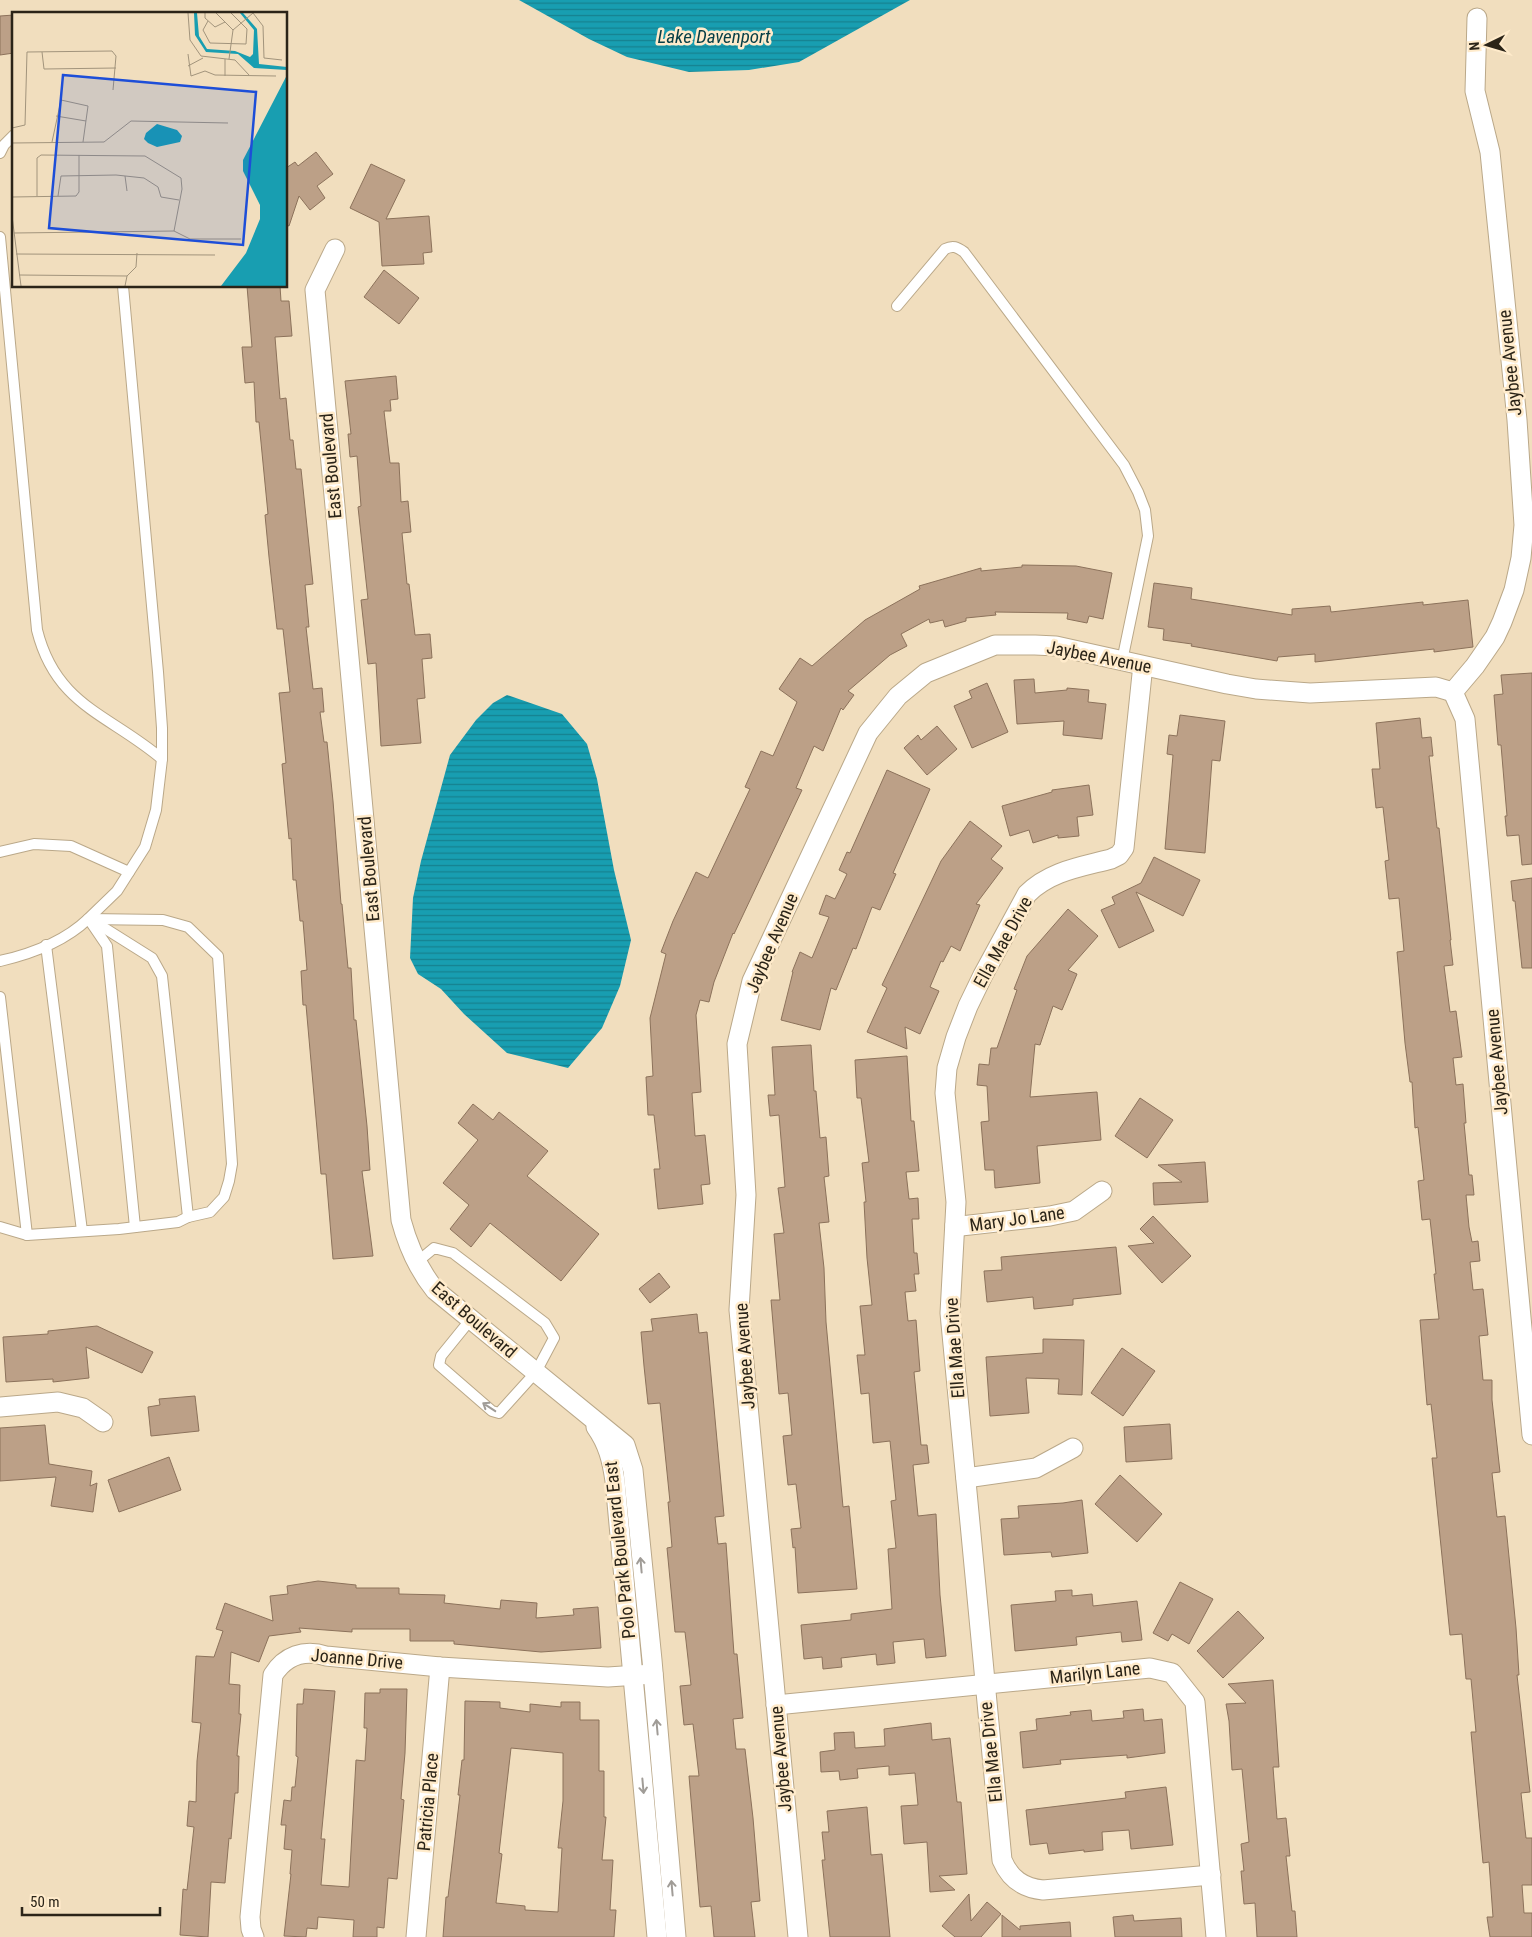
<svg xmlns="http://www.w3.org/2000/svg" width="1532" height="1937" viewBox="0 0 1532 1937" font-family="'Roboto Condensed',sans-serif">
<defs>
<pattern id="water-rules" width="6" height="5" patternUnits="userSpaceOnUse" patternTransform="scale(1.25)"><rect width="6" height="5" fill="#189eb1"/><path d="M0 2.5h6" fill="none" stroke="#16818f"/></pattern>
</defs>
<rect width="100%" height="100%" fill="#f1debe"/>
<g fill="url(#water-rules)">
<polygon points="519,0 910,0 799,62 749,70 689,72 627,57 589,39"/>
<polygon points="507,695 562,714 587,744 597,779 614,870 631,940 620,986 602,1028 568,1068 507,1053 464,1014 441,989 418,974 410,958 413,898 421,861 450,755 476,720 493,703"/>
</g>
<g fill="#bca087" stroke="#8c725b" fill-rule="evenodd">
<polygon points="14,15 14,53 0,55 0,16"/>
<polygon points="316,152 333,174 317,186 325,198 310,210 299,196 289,226 286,225 286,168 295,162 298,166"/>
<polygon points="371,164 405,180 386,219 429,216 432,252 423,253 424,264 382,266 379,222 350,208"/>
<polygon points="384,270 419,298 399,324 364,297"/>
<polygon points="247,286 280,286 281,301 289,301 292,336 275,337 280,399 286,398 290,440 293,440 296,469 301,469 313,584 305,585 309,627 306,627 313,689 322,688 324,712 320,712 324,742 327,742 333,801 341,904 342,904 348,968 351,968 354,1020 356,1020 367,1126 370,1170 362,1171 373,1256 333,1259 326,1174 321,1174 306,1005 303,1005 301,971 307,970 303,921 300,921 296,880 293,880 291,838 289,839 282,764 286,763 279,693 290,692 283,629 277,629 269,557 265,515 268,514 259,422 256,422 254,382 245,383 242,347 252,347"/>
<polygon points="396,376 398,399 390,400 391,411 384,411 390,463 399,463 401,502 408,501 411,532 402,533 407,584 409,584 415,635 430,634 432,658 422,659 425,698 417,699 421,743 381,746 376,663 368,664 361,600 368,599 358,507 361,506 357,456 350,457 348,434 351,434 345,381"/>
<polygon points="1022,565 1076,566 1112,573 1103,619 1089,616 1087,623 1067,619 1068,613 995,612 996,615 966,618 966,621 945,627 943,620 930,623 929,619 901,634 907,646 890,655 848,691 854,695 843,710 841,708 823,751 814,746 796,788 802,790 734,934 733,933 714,982 709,1002 700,1000 696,1015 701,1092 692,1093 695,1136 705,1135 710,1184 701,1185 703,1204 658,1209 654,1169 660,1169 654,1115 648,1115 646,1077 653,1076 650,1018 666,954 661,952 673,921 696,872 708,878 750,789 745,787 761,751 773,756 797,702 779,689 800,658 812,666 865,620 920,589 919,586 981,568 981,571 1022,567"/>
<polygon points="1154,583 1192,588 1191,599 1292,615 1292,609 1330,606 1331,612 1423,602 1423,605 1468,600 1473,647 1434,652 1434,649 1315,662 1315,654 1278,657 1277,661 1191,646 1192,644 1163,640 1164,629 1148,627"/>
<polygon points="1532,673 1532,864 1522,865 1519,835 1507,836 1505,816 1507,816 1501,745 1498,745 1494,695 1503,694 1501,675"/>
<polygon points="1034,679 1035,693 1067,690 1067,688 1089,690 1088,702 1106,704 1102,739 1063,735 1064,721 1017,724 1014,680"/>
<polygon points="987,683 1008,732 972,748 954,706 972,698 969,691"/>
<polygon points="1180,715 1225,721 1220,761 1212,760 1205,853 1165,849 1173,755 1167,754 1169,735 1177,736"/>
<polygon points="1420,718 1422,738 1431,737 1433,756 1429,756 1437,828 1439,828 1451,940 1450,940 1453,965 1444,966 1450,1012 1456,1011 1462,1057 1453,1058 1456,1085 1463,1084 1466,1123 1464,1123 1469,1175 1472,1175 1474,1195 1466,1195 1469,1227 1472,1242 1478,1241 1480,1261 1470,1262 1473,1290 1483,1289 1488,1335 1479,1336 1483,1380 1492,1380 1492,1400 1500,1472 1492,1473 1497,1517 1505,1516 1516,1628 1519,1675 1517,1675 1530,1792 1521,1793 1526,1838 1532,1838 1532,1885 1522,1885 1524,1913 1532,1913 1532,1937 1490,1937 1487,1917 1493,1917 1489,1862 1483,1863 1471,1732 1476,1732 1471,1679 1466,1679 1462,1634 1450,1635 1432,1458 1437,1458 1431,1404 1427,1405 1420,1320 1439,1319 1434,1274 1436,1274 1430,1219 1422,1220 1418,1181 1424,1180 1418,1127 1415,1128 1412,1082 1410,1082 1405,1043 1397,952 1404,951 1399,898 1389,899 1385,861 1389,860 1383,807 1376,808 1372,769 1380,769 1376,723"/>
<polygon points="937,726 957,749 927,775 904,748 918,735 921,740"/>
<polygon points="887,770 930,789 893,873 896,874 880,910 872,907 856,949 853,948 836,990 831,988 820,1030 781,1020 793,972 792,972 800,952 812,958 829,917 819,914 826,895 835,899 847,874 839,870 847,852 850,853"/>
<polygon points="1089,785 1093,815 1077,817 1079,836 1058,838 1058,835 1033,843 1029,830 1010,836 1002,806 1052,792 1052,790"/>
<polygon points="970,821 1002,846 991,859 1003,868 976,904 980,905 960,951 951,946 943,962 941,961 930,987 939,991 920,1034 905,1027 907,1049 867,1032 887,988 882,985 941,861"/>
<polygon points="1154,857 1200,880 1183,916 1136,892 1154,931 1119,948 1101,910 1115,904 1112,897 1141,883"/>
<polygon points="1532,878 1532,968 1522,968 1515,901 1513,901 1511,881"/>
<polygon points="1068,909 1098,936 1068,970 1077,974 1062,1010 1053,1006 1040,1045 1035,1044 1030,1097 1097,1092 1101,1140 1037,1146 1040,1183 995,1188 994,1170 985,1170 981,1122 989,1121 987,1086 977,1085 979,1064 989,1065 991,1048 997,1048 1017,990 1014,989 1027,956"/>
<polygon points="811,1045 814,1091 816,1091 820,1138 826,1137 829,1176 824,1177 829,1222 819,1223 824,1268 826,1322 843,1507 849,1506 857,1589 798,1593 795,1547 793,1548 791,1529 801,1528 796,1484 788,1485 783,1436 792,1435 788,1393 779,1394 771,1300 780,1300 774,1234 784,1233 778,1188 785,1187 779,1115 770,1116 768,1095 775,1095 772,1047"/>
<polygon points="907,1056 911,1121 914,1121 919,1171 906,1172 909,1199 918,1198 919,1219 912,1219 914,1253 917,1253 919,1274 914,1274 916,1291 905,1292 908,1321 916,1320 920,1371 914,1372 921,1445 927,1445 929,1463 913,1465 918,1516 936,1514 940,1595 946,1656 926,1658 924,1639 893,1642 895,1663 877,1665 876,1654 841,1658 842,1667 823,1669 822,1657 804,1659 801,1625 851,1620 851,1614 892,1609 888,1549 896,1548 891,1501 896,1500 890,1441 873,1443 869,1393 861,1394 857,1355 865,1355 860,1306 872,1305 867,1258 864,1202 866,1202 862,1163 869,1162 861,1098 857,1098 855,1060"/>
<polygon points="1140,1098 1173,1120 1147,1158 1115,1136"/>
<polygon points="473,1104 493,1120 499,1112 548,1151 527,1176 599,1234 561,1281 490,1223 471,1247 450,1229 469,1205 443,1183 478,1140 458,1123"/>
<polygon points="1205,1162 1208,1202 1154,1205 1153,1183 1182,1182 1158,1165"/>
<polygon points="1153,1216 1191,1256 1162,1283 1128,1246 1154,1243 1140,1229"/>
<polygon points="1116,1247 1121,1294 1073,1299 1073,1305 1034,1309 1033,1297 987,1302 984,1271 1002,1270 1001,1257"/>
<polygon points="659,1273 670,1287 650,1303 639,1289"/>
<polygon points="697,1314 699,1333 707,1332 724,1516 715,1517 718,1544 726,1543 734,1654 737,1654 743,1718 733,1719 736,1749 745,1749 753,1818 760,1901 751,1902 755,1937 714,1937 711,1906 700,1907 689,1776 699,1776 693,1724 684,1725 680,1686 691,1685 685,1632 675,1632 667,1548 672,1547 668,1502 670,1502 660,1403 648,1404 644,1366 641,1332 653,1331 651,1319"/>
<polygon points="97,1326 153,1352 142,1373 86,1347 89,1378 53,1382 53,1379 6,1382 3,1337 48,1334 48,1331"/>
<polygon points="1043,1339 1084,1340 1082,1395 1058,1394 1059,1379 1026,1378 1029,1413 990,1416 986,1357 1043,1353"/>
<polygon points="1122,1348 1155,1371 1123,1416 1091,1393"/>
<polygon points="195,1396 199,1431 151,1436 148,1407 160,1405 159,1399"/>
<polygon points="1170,1424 1172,1459 1126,1462 1124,1427"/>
<polygon points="45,1425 49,1464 92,1471 90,1486 97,1483 93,1512 51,1506 56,1477 0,1481 0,1428"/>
<polygon points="169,1457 181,1490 119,1512 108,1480"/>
<polygon points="1120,1475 1162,1514 1137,1542 1095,1504"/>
<polygon points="1082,1500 1088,1553 1052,1557 1051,1552 1004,1555 1001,1519 1019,1518 1018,1506 1063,1503"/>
<polygon points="318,1581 356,1585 356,1588 399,1588 399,1594 445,1595 444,1603 500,1609 501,1600 537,1603 536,1618 574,1615 573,1609 598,1607 601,1648 541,1652 454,1644 454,1641 410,1641 410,1629 352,1629 352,1632 299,1628 301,1632 269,1636 259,1662 231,1652 229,1684 240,1685 239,1714 241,1714 237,1756 239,1756 238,1793 235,1793 231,1839 229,1838 225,1883 211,1882 208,1937 180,1935 183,1889 187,1890 194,1827 187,1826 189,1801 196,1802 197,1761 201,1723 192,1722 196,1656 214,1657 223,1631 216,1629 225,1603 273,1621 270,1596 288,1594 287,1586"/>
<polygon points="1180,1582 1213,1599 1189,1644 1172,1634 1168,1641 1153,1633"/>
<polygon points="1072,1590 1072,1596 1092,1594 1093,1606 1137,1601 1142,1640 1122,1642 1121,1632 1076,1637 1077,1645 1015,1651 1011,1605 1056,1601 1055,1591"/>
<polygon points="1238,1611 1264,1638 1223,1678 1197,1651"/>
<polygon points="1273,1680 1279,1767 1273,1767 1277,1819 1286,1818 1290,1856 1286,1856 1292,1911 1295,1911 1297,1937 1257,1937 1255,1903 1244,1904 1241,1871 1244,1871 1241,1844 1249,1842 1242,1769 1232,1770 1229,1721 1226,1704 1246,1703 1228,1684"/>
<polygon points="304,1689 335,1691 321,1839 325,1839 321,1885 349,1887 356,1760 365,1761 367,1728 364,1728 365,1693 380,1693 380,1689 407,1689 405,1753 401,1799 404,1800 397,1879 388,1878 384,1928 377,1927 377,1937 353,1937 354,1920 318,1917 317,1929 307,1928 306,1937 284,1936 291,1874 290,1874 292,1850 284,1849 286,1825 281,1825 284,1800 291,1801 292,1787 295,1787 298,1757 296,1756 297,1704 303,1704"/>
<path d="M465 1701 500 1702V1708L530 1712V1704L561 1707V1702H580V1720H599V1771H604V1817H606L602 1860H613L610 1910H616L614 1937H443L446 1897H448L460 1795H458L462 1760H464ZM511 1748 563 1753V1801L558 1848H562L558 1912 525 1910V1906L496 1903 502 1854 499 1853Z"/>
<polygon points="1143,1709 1144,1721 1162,1719 1165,1753 1127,1758 1127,1755 1060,1760 1061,1764 1023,1768 1020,1732 1037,1730 1036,1719 1071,1715 1070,1712 1091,1710 1092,1721 1124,1718 1123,1711"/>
<polygon points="931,1723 932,1740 950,1738 957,1802 961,1802 967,1874 939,1876 955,1890 930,1892 927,1842 904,1844 901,1806 918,1805 915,1773 889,1775 889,1766 857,1769 858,1778 840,1780 839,1771 821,1772 820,1752 835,1750 834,1733 854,1732 855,1748 885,1746 884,1729"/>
<polygon points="1166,1787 1173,1845 1131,1849 1129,1830 1102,1832 1103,1850 1084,1852 1084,1850 1049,1854 1047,1843 1030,1845 1026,1810 1126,1798 1125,1792"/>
<polygon points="867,1807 871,1855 882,1854 890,1937 830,1937 822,1860 825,1860 822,1832 829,1832 827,1811"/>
<polygon points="969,1894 971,1921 987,1902 1001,1914 981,1937 955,1937 942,1926"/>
<polygon points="1002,1915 1020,1930 1020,1926 1070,1922 1071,1937 1002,1937"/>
<polygon points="1133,1915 1134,1921 1181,1918 1182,1937 1115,1937 1113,1917"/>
</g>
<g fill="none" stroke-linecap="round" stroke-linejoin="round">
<defs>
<g id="service">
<polyline points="0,153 4,145 14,135"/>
<path d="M0 237 37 630C56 706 109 714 162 759"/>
<path d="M897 306 945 249C953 245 957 247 964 252L1124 465 1138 492 1145 510 1148 536 1122 661"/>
<polyline points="0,852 34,844 71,846 129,872"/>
<polyline points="88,919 117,891 145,847 156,810 162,759 162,728 158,672 123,286"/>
<polyline points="90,919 152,958 162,976 188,1217"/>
<polyline points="90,921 107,946 135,1227"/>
<polyline points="46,945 82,1231"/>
<path d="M0 961C31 954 65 941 88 919L163 920 188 927 218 956 232 1164 229 1181 224 1197 210 1212 188 1217 178 1222 119 1229 27 1235 0 1227"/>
<polyline points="0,997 27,1235"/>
<polyline points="416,1263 434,1248 453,1253 545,1323 554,1338 536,1372 499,1413 492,1411 439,1365 441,1356 471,1319"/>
</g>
<g id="minor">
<polyline points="1477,18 1475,91 1490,152 1517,420 1524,525 1521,558 1514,590 1502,622 1495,637 1475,666 1453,692 1465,719 1532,1435"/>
<path d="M335 249 315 290 401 1220C408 1246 418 1269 435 1290L625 1445 633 1470 652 1660 676 1937"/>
<path d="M1146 667 1142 674 1124 848 1119 855 1111 859C1081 867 1050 871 1027 894L983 975 968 1006 956 1037 947 1068 945 1093 956 1202 950 1313 1002 1860C1010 1879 1023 1888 1043 1890L1211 1875"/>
<polyline points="955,1225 961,1226 1050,1216 1074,1211 1102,1191"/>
<polyline points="0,1407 58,1402 83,1408 103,1422"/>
<path d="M596 1427C608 1444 612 1460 615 1481L657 1937"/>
<polyline points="966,1478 1036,1468 1073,1448"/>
<polyline points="776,1705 1150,1668 1172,1673 1195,1702 1216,1937"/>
<path d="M254 1937 251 1929 250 1917 273 1675C285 1656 304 1649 326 1656L440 1667 608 1677 653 1674"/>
<polyline points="416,1937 440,1667"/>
<polyline points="798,1937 739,1310 746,1195 737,1044 752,981 868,733 898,696 926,673 995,645 1035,645 1056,646 1227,684 1256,689 1310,693 1436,687 1453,692"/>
</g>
</defs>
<use href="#service" stroke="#baa889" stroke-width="12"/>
<use href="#minor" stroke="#baa889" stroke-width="21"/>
<use href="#service" stroke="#fff" stroke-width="10"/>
<use href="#minor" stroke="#fff" stroke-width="19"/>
</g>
<defs><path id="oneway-shaft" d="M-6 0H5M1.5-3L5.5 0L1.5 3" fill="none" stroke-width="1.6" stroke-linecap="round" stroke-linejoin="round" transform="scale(1.25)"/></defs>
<g stroke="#a09c97">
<use href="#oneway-shaft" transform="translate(489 1407) rotate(-147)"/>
<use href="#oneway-shaft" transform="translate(641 1565) rotate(-95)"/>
<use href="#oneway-shaft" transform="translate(657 1727) rotate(-95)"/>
<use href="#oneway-shaft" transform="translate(643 1786) rotate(85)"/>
<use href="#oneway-shaft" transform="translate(672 1888) rotate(-95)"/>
</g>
<g text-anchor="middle" stroke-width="5" stroke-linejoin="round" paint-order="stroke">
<g font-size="18" fill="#2b2418" stroke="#ffebcb">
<text transform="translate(1510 363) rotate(-96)" y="6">Jaybee Avenue</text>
<text transform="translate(331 466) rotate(-95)" y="6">East Boulevard</text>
<text transform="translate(1099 657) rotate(11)" y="6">Jaybee Avenue</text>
<text transform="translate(369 869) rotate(-95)" y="6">East Boulevard</text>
<text transform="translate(1003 942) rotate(-61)" y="6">Ella Mae Drive</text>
<text transform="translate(772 943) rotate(-67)" y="6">Jaybee Avenue</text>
<text transform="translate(1497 1062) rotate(-95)" y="6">Jaybee Avenue</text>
<text transform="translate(1017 1219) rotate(-8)" y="6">Mary Jo Lane</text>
<text transform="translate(474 1320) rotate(41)" y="6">East Boulevard</text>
<text transform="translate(955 1348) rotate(-94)" y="6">Ella Mae Drive</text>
<text transform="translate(745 1356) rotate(-94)" y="6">Jaybee Avenue</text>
<text transform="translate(620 1550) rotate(-96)" y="6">Polo Park Boulevard East</text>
<text transform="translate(357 1659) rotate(5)" y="6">Joanne Drive</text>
<text transform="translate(1095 1673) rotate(-6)" y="6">Marilyn Lane</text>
<text transform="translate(991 1752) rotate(-96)" y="6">Ella Mae Drive</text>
<text transform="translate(781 1759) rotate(-95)" y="6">Jaybee Avenue</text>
<text transform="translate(428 1802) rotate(-85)" y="6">Patricia Place</text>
</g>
<g font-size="19" font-style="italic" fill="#063e46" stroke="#ffebcb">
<text x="714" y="43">Lake Davenport</text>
</g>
</g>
<g transform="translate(12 12)">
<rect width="275" height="275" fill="#f1debe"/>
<path d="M182 1H185L187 24 195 37 223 39 238 45 241 42 242 18 228 1H231L245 17 247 52 275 55V58L242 56 226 42 194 40 183 23ZM275 63V274H209L234 241 248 207V193L231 159V148ZM145 112 165 118 170 124 168 130 145 135 136 131 132 127 134 121Z" fill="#189eb1"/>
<path fill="none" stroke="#a2947c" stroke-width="1" d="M176 1 178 28 189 44 223 48 237 63M193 1V6L203 15 213 10M204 1 221 18M241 1 251 14 252 46 270 48M196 9 191 18 198 31 234 32 235 17 219 1M30 40 32 57 104 56M176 42 179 64 193 59 203 63 264 64M217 47 221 18 241 1M176 54 191 46M213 64V47M44 104 74 109M0 116 13 113 15 40 100 39 104 44 101 78M40 130 49 88 76 94 71 130M0 131 92 130 119 109 216 111M113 164 115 179M25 184V146L29 143 133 144 169 166 170 177 162 219M46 184 49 164 104 163 132 166 146 175 149 185 167 188M0 185 64 184 67 180V143M0 204 9 274M2 221 162 219 178 227H229M4 242 203 243M7 263 115 264M113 274 115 264 124 255 125 241"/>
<path fill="#1d4ed8" fill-opacity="0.15" stroke="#1d4ed8" stroke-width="2.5" d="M51 63 244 80 231 233 37 216Z"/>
<rect width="275" height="275" fill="none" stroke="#2b2418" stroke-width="2.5"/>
</g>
<g transform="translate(1487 45) rotate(265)" stroke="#ffebcb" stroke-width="4" paint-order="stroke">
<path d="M0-4L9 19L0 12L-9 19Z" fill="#2b2418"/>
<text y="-8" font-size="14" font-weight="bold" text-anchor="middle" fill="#2b2418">N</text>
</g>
<path d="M22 1907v8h138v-8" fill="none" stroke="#2b2418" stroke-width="2.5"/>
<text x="30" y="1907" font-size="15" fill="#2b2418" stroke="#ffebcb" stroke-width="4" paint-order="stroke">50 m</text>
</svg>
